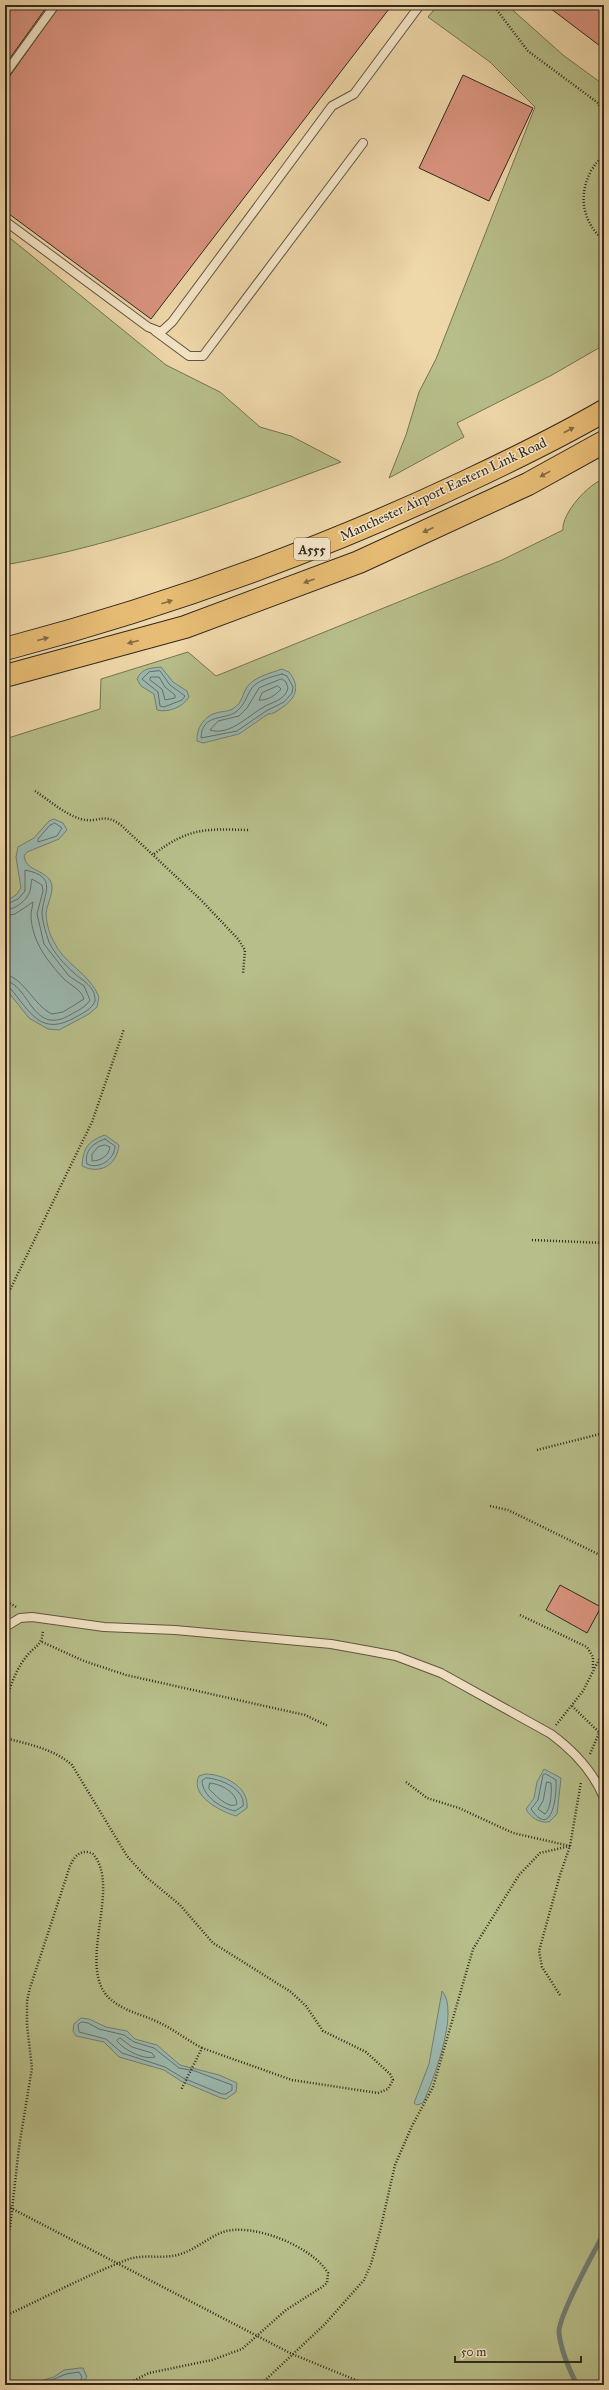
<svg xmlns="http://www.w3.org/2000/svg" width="609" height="2390" viewBox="0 0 609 2390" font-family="'IM FELL Great Primer',serif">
<rect width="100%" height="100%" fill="#eed7a9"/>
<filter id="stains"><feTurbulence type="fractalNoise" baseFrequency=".005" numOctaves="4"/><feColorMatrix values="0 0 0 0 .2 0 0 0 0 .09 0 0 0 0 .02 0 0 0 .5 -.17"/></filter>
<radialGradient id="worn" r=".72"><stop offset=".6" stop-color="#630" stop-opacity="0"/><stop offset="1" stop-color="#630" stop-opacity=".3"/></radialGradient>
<g fill="#b7be89" stroke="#747454">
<polygon points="438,5 507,5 563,55 604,85 604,345 552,375 457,423 464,437 389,478 406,435 419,392 436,359 535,107 490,62 428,17"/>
<path d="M5 234 166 365 220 392 260 427 291 436 341 462C231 503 121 544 5 565Z"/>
<path d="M604 479V2385H5V739L100 709 101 679 188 652 216 676 502 560 563 530C561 514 589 483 604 479Z"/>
</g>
<g fill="#9bb8af" stroke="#717f75">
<path d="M161 667 173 682 187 691 189 697C183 707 168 713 157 710L154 694 141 686 137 679C142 668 151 668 161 667Z"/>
<path d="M282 669 289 672C301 687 296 699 280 709 276 712 273 714 268 714L239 734 203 743 197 741C196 729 204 716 216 713 222 711 229 712 234 708 242 703 242 695 247 687 254 677 271 673 282 669Z"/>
<path d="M54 819 63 823 67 830 59 839 27 852 24 856C26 871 42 869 50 880 56 890 47 903 46 913 46 921 49 933 53 940 63 964 90 973 99 997L97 1007 89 1014 59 1030 48 1029 29 1018 5 988V902L16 895 21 888 16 857 18 847 34 838 49 821Z"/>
<path d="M105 1135 119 1145C117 1165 100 1175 82 1166 83 1148 88 1141 105 1135Z"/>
<path d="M544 1769 561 1778 557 1814 549 1822C539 1823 531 1818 526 1809L534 1798 537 1782Z"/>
<path d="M205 1774C223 1774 249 1786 247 1808L236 1816C222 1812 189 1796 199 1776Z"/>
<path d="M442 1991C460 2011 433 2081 423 2103L417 2105 414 2103 429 2064Z"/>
<polygon points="81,2018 89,2019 106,2027 127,2031 135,2039 157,2045 180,2065 219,2075 237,2083 236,2092 226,2099 221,2098 181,2081 164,2070 119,2057 104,2042 76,2036 73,2031 74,2024"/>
<polygon points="80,2368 83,2368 87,2377 80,2385 27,2385 54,2377 64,2370"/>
</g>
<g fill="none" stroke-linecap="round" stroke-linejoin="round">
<g stroke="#667067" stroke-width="1">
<polygon points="160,671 170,685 185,696 182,700 164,707 160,706 158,692 142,679 149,672"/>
<path d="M282 674 287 676 293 687 292 693 284 702 266 711 237 731 201 738C202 712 226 721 237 711 244 705 246 698 250 691 255 680 272 677 282 674Z"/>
<polygon points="151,677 159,677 165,687 175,695 175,698 165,700 162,689 150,680"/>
<path d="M282 679 286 682 288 688C285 701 271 702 262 708 247 717 229 736 210 730L218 721 239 716 247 708 259 688Z"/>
<path d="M278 686 281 689C276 695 267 701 259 700L262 693Z"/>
<polygon points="55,823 62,828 57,836 38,842 38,839 49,826"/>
<path d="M5 905 18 899 25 891V870C60 877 42 894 42 915 43 923 46 934 49 942 54 953 65 965 74 973 83 981 96 987 95 1001 92 1009 83 1013 76 1017 41 1037 31 1013 10 988L5 986"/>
<path d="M5 910C14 910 27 901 30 891 31 887 31 882 32 879L42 885 43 891 37 914 44 944 69 976 84 986 90 1000C86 1007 77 1011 70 1015 32 1037 29 983 5 981"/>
<path d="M5 916 15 914 33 902C33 906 31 910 31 914 31 940 47 961 64 979 71 986 81 989 84 999L63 1012 52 1014C34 1006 23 976 5 975"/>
<path d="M105 1139 115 1146C115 1159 99 1170 87 1164 84 1151 93 1143 105 1139Z"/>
<path d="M105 1145 110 1147C109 1156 100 1161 92 1161V1154L98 1147Z"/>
<path d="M546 1774 556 1780C557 1795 552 1840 531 1809L538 1800 543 1775Z"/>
<path d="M206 1778C219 1778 246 1789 243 1806L235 1811C221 1808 203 1797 202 1781Z"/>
<path d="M547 1782 551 1783C552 1791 551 1809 545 1814L538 1809 543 1801Z"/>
<path d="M210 1783C221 1784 236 1792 237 1804 229 1810 215 1795 209 1789Z"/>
<polygon points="82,2022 88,2023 99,2029 124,2035 134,2042 154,2048 179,2068 195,2071 232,2085 232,2090 226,2094 222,2094 183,2078 165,2067 122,2053 106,2039 79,2032 78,2025"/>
<path d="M120 2038 132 2047 152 2053 155 2057C143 2060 124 2050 117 2041Z"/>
<polyline points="40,2385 66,2374 79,2372 82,2377 79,2385"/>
</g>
<path stroke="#717f75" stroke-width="5" d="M577 2385C569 2369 561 2351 559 2333 557 2318 595 2250 604 2233"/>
</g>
<g fill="#da9480" stroke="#31291f">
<polygon points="5,5 48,5 5,65"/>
<polygon points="60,5 392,5 151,319 5,211 5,79 9,77"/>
<polygon points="546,5 604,5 604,49"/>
<polygon points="463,75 533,108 489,201 419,168"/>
<polygon points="560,1585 601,1607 587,1633 546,1610"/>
</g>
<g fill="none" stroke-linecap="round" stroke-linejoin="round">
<defs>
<g id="lane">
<polyline points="5,74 55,5"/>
<polyline points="5,221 148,327 161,332 172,322 332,106 354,94 420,5"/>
<polyline points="155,331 189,356 203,356 363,143"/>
<path d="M5 1627 20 1618 32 1617 104 1627 175 1630 331 1644 370 1651 396 1656 441 1673 551 1734C574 1751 593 1771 604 1798"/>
</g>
<g id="highway">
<path d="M5 649C163 607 317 552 465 482 512 460 559 437 604 411"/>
<polyline points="5,676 185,627 359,562 528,484 604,442"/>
</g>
</defs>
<use href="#lane" stroke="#605442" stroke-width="10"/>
<use href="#highway" stroke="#31291f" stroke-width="24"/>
<g stroke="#31291f" stroke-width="2.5" stroke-dasharray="1 2" stroke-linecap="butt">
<polyline points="493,5 528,51 598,103 604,117"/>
<path d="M604 158C597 160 595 165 591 171 578 196 582 221 604 241"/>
<path d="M35 791C49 800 64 814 81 819 99 824 103 811 122 826L200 899 238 939 245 950 243 974"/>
<path d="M154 854C190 827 206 829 249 830"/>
<polyline points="532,1240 604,1243"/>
<polyline points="5,1300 92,1122 124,1029"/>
<polyline points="537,1450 604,1433"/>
<polyline points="490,1506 508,1510 604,1557"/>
<polyline points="5,1600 16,1607"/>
<polyline points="520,1615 587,1647 593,1657 593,1670"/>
<polyline points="42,1642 84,1661 126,1675 305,1715 328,1726"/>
<path d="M5 1706C9 1689 15 1671 26 1657 35 1645 42 1647 43 1630"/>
<polyline points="572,1706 604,1737"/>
<polyline points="556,1725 583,1691 604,1650"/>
<path d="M5 1738C28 1744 54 1749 72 1765L127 1856 145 1876 180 1905 213 1943 291 1992 306 2006 323 2031 366 2052 390 2074 393 2080 388 2089 378 2093 292 2080 202 2048 181 2090"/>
<polyline points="590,1754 604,1722"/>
<polyline points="406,1782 427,1798 459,1808 513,1833 570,1846"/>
<polyline points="560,1995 542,1967 539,1951 560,1875 570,1846 581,1782"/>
<polyline points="5,2205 292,2354 368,2385"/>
<path d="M5 2241 10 2228 19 2147 32 2068 27 2025V2001L30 1988 70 1866C74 1856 82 1848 93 1854 122 1887 76 1965 109 1998 123 2011 141 2014 158 2022 173 2029 187 2040 202 2048"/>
<path d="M5 2316C46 2297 87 2275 129 2259 145 2254 162 2259 177 2255 194 2251 207 2238 223 2232 253 2222 313 2247 328 2273L327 2283 322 2287 286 2310 242 2349 212 2360 149 2373 125 2385"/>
<polyline points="260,2385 324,2325 364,2280 371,2264 380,2231 395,2165 412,2126 433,2087 473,1949 519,1875 540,1853 570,1846"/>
<polyline points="579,2385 585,2382 601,2385"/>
</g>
<use href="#lane" stroke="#f4e5c7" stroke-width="8"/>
<use href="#highway" stroke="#e7bc74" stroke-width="22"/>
</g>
<defs><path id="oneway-solid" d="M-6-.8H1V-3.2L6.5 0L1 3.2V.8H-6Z"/></defs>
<g fill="#836b45">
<use href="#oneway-solid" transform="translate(569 430) rotate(-28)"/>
<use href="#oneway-solid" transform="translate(545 474) rotate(151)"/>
<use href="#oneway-solid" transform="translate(428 530) rotate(155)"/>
<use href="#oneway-solid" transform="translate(309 581) rotate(160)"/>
<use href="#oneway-solid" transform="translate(167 602) rotate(-17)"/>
<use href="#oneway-solid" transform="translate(43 639) rotate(-15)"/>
<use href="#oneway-solid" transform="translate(133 642) rotate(165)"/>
</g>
<g text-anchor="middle" stroke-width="3" stroke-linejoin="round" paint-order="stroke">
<rect fill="#f4e5c7" stroke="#6c6151" stroke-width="1" x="294" y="538" width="36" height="22" rx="3"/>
<g font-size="13" font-weight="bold" fill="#31291f">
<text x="312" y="554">A555</text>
</g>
<g font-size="14" fill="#31291f" stroke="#f4e5c7">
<text transform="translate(443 489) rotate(-25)" y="5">Manchester Airport Eastern Link Road</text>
</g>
</g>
<rect width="609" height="2390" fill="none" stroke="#eed7a9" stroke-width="20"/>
<rect x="6" y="6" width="597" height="2378" fill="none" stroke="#31291f" stroke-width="2"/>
<rect x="10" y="10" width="589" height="2370" fill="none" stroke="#31291f"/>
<path d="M455 2356v6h126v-6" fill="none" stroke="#31291f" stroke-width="2"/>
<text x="461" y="2356" font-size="12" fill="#31291f" stroke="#f4e5c7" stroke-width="3" paint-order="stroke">50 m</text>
<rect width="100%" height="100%" filter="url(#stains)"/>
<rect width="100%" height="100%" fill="url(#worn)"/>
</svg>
